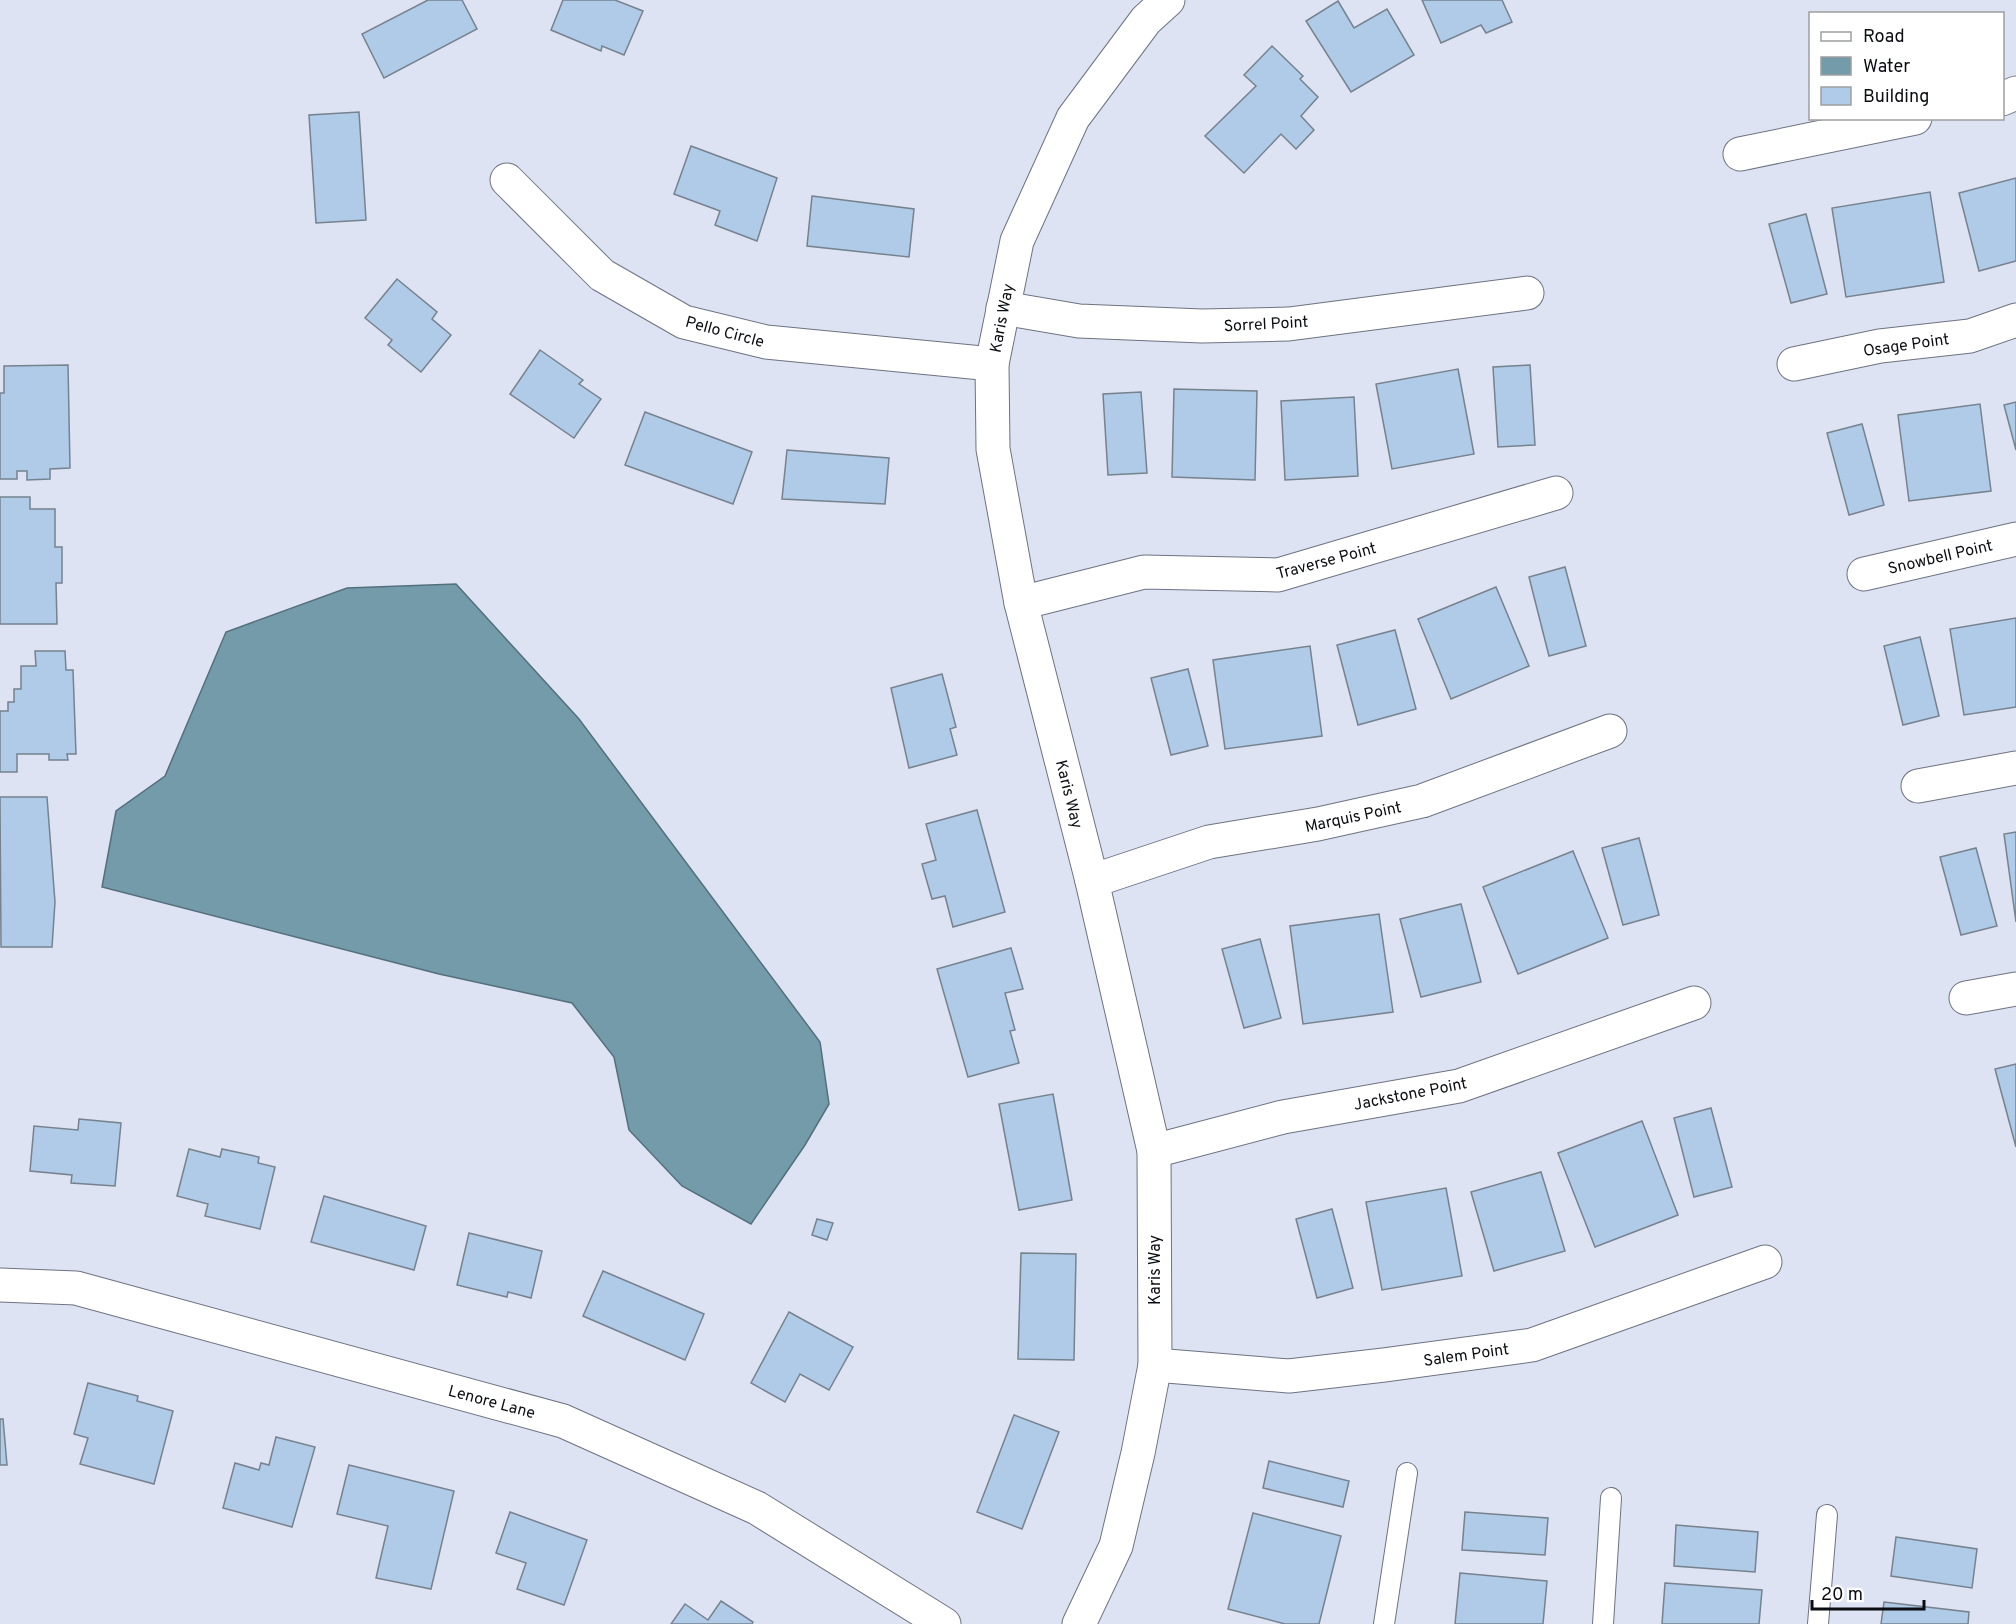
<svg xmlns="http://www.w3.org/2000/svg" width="2016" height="1624" viewBox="0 0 2016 1624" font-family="Overpass,sans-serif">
<rect width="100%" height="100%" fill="#dee3f4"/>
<polygon fill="#739baa" stroke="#54707c" stroke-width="1.5" points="456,584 579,719 820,1042 829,1104 805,1145 751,1224 682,1186 629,1130 614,1057 572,1003 439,974 102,887 116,811 165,776 226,632 347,588"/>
<g fill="#afcbe7" stroke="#76828e" stroke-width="1.5">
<polygon points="428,0 462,0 477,29 384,78 362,34"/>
<polygon points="563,0 615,0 643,11 624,55 602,46 601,51 551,30"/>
<polygon points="1422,0 1502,0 1512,22 1486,33 1481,25 1441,43"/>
<polygon points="1338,1 1354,28 1387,9 1414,55 1351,92 1306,21"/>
<polygon points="1272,46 1303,76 1300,79 1318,97 1301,116 1314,130 1296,149 1281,134 1244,173 1205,136 1256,86 1244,75"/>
<polygon points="359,112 366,220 316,223 309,115"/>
<polygon points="691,146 777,178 757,241 715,225 720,211 674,194"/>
<polygon points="2016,178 2016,261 1979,271 1959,193"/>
<polygon points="1930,192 1944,282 1846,297 1832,208"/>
<polygon points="812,196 914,209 909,257 807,246"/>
<polygon points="1806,214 1827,294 1791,303 1769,224"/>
<polygon points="397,279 437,312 432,319 451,335 421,372 388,345 392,340 365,318"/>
<polygon points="540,350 583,380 579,384 601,399 574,438 510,394"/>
<polygon points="68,365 70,468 50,469 50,479 27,480 27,471 17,471 17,479 0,479 0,393 4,393 4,366"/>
<polygon points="1530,365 1535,445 1498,447 1493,367"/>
<polygon points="1458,369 1474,454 1392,469 1376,384"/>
<polygon points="1174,389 1257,391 1255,480 1172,477"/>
<polygon points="1141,392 1147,473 1108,475 1103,394"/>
<polygon points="1354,397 1358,476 1285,480 1281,401"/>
<polygon points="2016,402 2016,450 2004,405"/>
<polygon points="1980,404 1991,491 1909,501 1898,415"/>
<polygon points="645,412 752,452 733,504 625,465"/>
<polygon points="1862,424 1884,505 1849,515 1827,433"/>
<polygon points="787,450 889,458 885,504 782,499"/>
<polygon points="0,497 30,497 30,509 55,509 55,547 62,547 62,583 56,583 57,624 0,624"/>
<polygon points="1565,567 1586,646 1549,656 1529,577"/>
<polygon points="1496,587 1529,666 1451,699 1418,619"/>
<polygon points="2016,618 2016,707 1964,715 1950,629"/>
<polygon points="1395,630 1416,709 1358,725 1337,645"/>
<polygon points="1920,637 1939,716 1903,725 1884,646"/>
<polygon points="1310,646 1322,736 1225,749 1213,660"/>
<polygon points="35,651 65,651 66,670 73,670 76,754 67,754 68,760 49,760 49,754 17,754 17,772 0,772 0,711 8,711 8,702 14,702 14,689 21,689 21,666 36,666"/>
<polygon points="1188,669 1208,746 1171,755 1151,678"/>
<polygon points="942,674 956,727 950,729 957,755 909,768 891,688"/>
<polygon points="0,797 47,797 55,902 52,947 1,947"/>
<polygon points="977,810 1005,912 953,927 945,896 932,899 922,864 936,860 926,824"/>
<polygon points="2016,832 2016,922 2004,834"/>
<polygon points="1639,838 1659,915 1623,925 1602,848"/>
<polygon points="1976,848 1997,926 1961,935 1940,857"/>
<polygon points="1573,851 1608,938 1518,974 1483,887"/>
<polygon points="1461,904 1481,982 1421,997 1400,919"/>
<polygon points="1379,914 1393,1012 1303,1024 1290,926"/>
<polygon points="1260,939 1281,1018 1244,1028 1222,949"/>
<polygon points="1011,948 1023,989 1005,993 1015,1030 1010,1031 1019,1063 968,1077 937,969"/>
<polygon points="2016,1064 2016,1147 1995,1069"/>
<polygon points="1053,1094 1072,1200 1019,1210 999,1104"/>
<polygon points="1711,1108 1732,1187 1694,1197 1674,1118"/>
<polygon points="79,1119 121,1123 115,1186 71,1183 72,1175 30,1171 34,1126 78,1130"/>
<polygon points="1642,1121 1678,1215 1595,1247 1558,1153"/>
<polygon points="189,1149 220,1157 222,1149 259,1157 258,1163 275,1167 260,1229 205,1216 208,1204 177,1196"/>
<polygon points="1541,1172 1565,1251 1494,1271 1471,1192"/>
<polygon points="1446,1188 1462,1276 1382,1290 1366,1202"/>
<polygon points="324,1196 426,1226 414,1270 311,1242"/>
<polygon points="1332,1209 1353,1288 1317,1298 1296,1219"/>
<polygon points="817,1219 833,1223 827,1240 812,1235"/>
<polygon points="469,1233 542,1251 531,1298 508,1292 507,1297 457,1285"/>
<polygon points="1021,1253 1076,1254 1074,1360 1018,1359"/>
<polygon points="603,1271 704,1314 685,1360 583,1316"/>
<polygon points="789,1312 853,1347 829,1390 800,1374 785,1402 751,1383"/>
<polygon points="88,1383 138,1396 137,1401 173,1411 154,1484 80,1464 88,1438 74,1434"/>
<polygon points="1014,1415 1059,1432 1022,1529 977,1512"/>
<polygon points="0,1419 3,1419 7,1465 0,1465"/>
<polygon points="276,1437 315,1447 292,1527 223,1508 235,1463 259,1470 261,1463 269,1465"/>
<polygon points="1269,1461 1349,1481 1343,1507 1263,1488"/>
<polygon points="349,1465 454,1491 431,1589 376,1578 388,1526 337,1514"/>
<polygon points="510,1512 587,1540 564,1605 517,1589 526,1563 496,1553"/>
<polygon points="1465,1512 1548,1518 1545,1555 1462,1550"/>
<polygon points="1253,1513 1341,1536 1319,1624 1285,1624 1228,1609"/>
<polygon points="1676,1525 1758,1532 1755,1572 1674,1566"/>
<polygon points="1896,1537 1977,1549 1972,1588 1891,1576"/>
<polygon points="1460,1573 1547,1581 1543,1624 1455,1624"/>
<polygon points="1665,1583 1762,1590 1759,1624 1662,1624"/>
<polygon points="721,1601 753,1622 752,1624 671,1624 685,1604 708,1620"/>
<polygon points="1884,1602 1969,1612 1968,1624 1881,1624"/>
</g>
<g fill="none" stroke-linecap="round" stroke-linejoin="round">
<defs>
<g id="lane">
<polyline points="1384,1624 1407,1473"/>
<polyline points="1603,1624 1611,1498"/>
<polyline points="1818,1624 1827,1515"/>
</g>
<g id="street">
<polyline points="2002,99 2016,93"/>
<polyline points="1740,154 1915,118"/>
<polyline points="507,180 602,275 684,322 766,342 992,364"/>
<polyline points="1003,308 1079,321 1202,326 1289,324 1527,293"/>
<polyline points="1794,364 1880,346 1970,336 2016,320"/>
<polyline points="1864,574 2016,539"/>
<polyline points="1021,603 1144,572 1278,575 1556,493"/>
<polyline points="1918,786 2016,768"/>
<polyline points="1092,881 1209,842 1318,824 1422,801 1610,731"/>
<polyline points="1966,998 2016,989"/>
<polyline points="1154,1151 1283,1117 1459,1086 1694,1003"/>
<polyline points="0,1285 76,1288 563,1421 757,1508 944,1624"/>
<polyline points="1155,1365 1289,1376 1384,1365 1532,1345 1765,1262"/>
<polyline points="1079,1624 1116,1546 1138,1453 1155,1365 1154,1151 1092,881 1021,603 993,449 992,364 1017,241 1073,118 1146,20 1168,0"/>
</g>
</defs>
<use href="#lane" stroke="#6e7281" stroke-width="22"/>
<use href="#street" stroke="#6e7281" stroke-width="35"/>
<use href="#lane" stroke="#fff" stroke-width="20"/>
<use href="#street" stroke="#fff" stroke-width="33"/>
</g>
<g text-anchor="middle" stroke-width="5" stroke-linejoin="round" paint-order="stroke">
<g font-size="16" fill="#0b0d12" stroke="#fff">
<text transform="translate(1001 318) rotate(-79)" y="6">Karis Way</text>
<text transform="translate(1266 323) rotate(-3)" y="6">Sorrel Point</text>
<text transform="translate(725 331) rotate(15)" y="6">Pello Circle</text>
<text transform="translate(1906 344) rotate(-8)" y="6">Osage Point</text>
<text transform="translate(1940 556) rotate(-13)" y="6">Snowbell Point</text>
<text transform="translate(1326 560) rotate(-15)" y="6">Traverse Point</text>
<text transform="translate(1070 794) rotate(76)" y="6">Karis Way</text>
<text transform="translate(1353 816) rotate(-12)" y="6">Marquis Point</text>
<text transform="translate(1410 1093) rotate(-11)" y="6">Jackstone Point</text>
<text transform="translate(1154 1270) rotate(-90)" y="6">Karis Way</text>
<text transform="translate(1466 1354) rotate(-8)" y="6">Salem Point</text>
<text transform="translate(492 1401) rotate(15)" y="6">Lenore Lane</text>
</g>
</g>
<rect x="1809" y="12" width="195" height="108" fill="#ffffff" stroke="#9d9ea0" stroke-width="1.5"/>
<rect x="1821" y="32" width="30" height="9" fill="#ffffff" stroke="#9d9ea0" stroke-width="1.5"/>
<text x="1863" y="42" font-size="18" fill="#0b0d12">Road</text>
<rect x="1821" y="57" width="30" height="18" fill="#739baa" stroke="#9d9ea0" stroke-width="1.5"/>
<text x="1863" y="72" font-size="18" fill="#0b0d12">Water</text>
<rect x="1821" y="87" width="30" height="18" fill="#afcbe7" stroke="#9d9ea0" stroke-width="1.5"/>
<text x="1863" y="102" font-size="18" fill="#0b0d12">Building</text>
<path d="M1812 1600v9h112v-9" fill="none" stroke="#0b0d12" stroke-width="3"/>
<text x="1821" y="1600" font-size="18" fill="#0b0d12" stroke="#ffffff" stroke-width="4.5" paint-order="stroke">20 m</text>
</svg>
